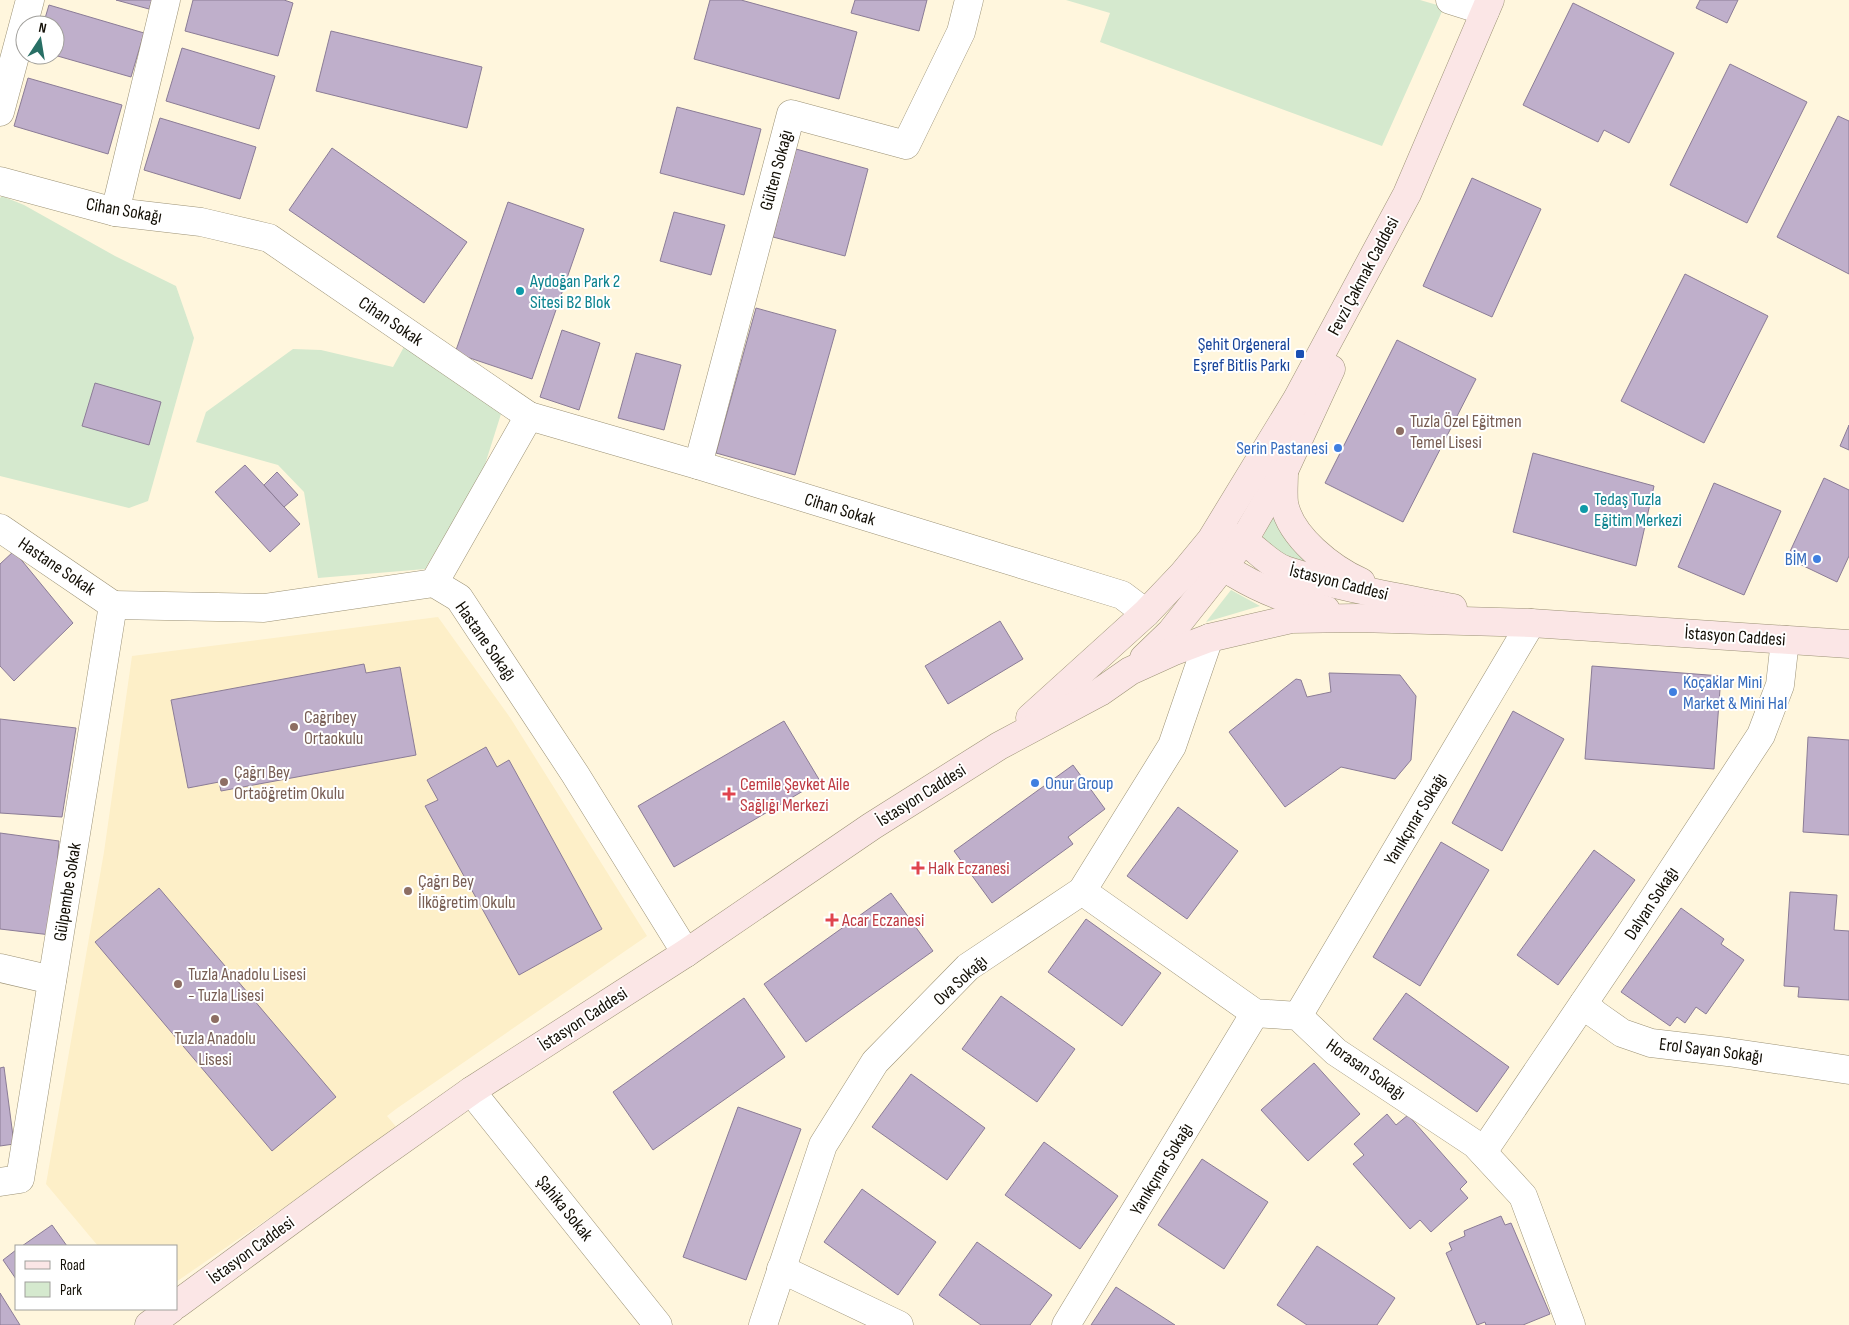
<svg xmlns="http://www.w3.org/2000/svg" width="1849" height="1325" viewBox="0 0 1849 1325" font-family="'Sofia Sans Condensed',sans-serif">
<rect width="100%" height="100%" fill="#fff6dd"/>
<polygon fill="#fdefc8" points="438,617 511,719 647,936 396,1109 387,1116 398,1129 176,1282 176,1246 98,1246 46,1184 104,852 132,656"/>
<g fill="#d5e9ce">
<polygon points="1066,0 1420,0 1444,7 1382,146 1100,42 1110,13"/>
<polygon points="2,196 24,205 115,256 176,286 194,338 148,501 129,508 0,476 0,198"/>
<polygon points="405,345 501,414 482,474 425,569 318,578 304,492 278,465 196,442 206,412 293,349 321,350 393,367"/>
<polygon points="1277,507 1313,565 1282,556 1261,541"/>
<polygon points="1231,590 1260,606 1206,622"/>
</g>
<g fill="#bfafcb" stroke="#8b7c96">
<polygon points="116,0 152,0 149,9"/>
<polygon points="193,0 284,0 293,3 278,56 185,31"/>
<polygon points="710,0 741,0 857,32 839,99 694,59"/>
<polygon points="855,0 927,0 919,31 851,13"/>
<polygon points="1700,0 1738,0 1727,23 1696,8"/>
<polygon points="1573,3 1674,53 1629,143 1604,130 1598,142 1523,105"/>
<polygon points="49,5 144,33 131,77 54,55 55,25 43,25"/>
<polygon points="331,31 482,67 467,128 316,91"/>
<polygon points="182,48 275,76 259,129 166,101"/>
<polygon points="1730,64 1807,102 1747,223 1670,185"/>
<polygon points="28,78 122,105 108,154 14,126"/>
<polygon points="677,107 761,129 744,195 660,173"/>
<polygon points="1838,116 1849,121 1849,274 1777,237"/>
<polygon points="160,118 256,147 240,199 144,170"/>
<polygon points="332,148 467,242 424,303 289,210"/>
<polygon points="796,149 868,169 845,256 773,237"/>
<polygon points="1472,178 1541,209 1492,317 1423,286"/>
<polygon points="508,202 584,229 532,379 455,353"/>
<polygon points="674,212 725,225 711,275 660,261"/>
<polygon points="1685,274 1768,316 1704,443 1621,401"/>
<polygon points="756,308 836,330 795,475 716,453"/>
<polygon points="562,330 600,343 579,410 540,397"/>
<polygon points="1397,340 1476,379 1403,522 1325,483"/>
<polygon points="636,353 681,365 664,430 618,418"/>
<polygon points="95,383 161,402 149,445 82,426"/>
<polygon points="1849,425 1849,450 1840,446"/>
<polygon points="1533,453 1654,486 1636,566 1513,532"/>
<polygon points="245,465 300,524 270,552 215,492"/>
<polygon points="277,472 298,495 284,507 264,485"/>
<polygon points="1824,478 1849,490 1849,556 1837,582 1787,558"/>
<polygon points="1714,483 1781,511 1744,595 1678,567"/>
<polygon points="14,551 73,623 14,681 0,666 0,564"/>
<polygon points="1000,621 1023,659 948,704 925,666"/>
<polygon points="364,664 366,673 400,667 416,755 221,791 219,782 188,788 171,700"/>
<polygon points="1592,666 1721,676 1714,769 1585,759"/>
<polygon points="1329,673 1400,675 1416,696 1411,760 1395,779 1341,767 1285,807 1229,732 1296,679 1301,680 1307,697 1331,692"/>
<polygon points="1513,711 1564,739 1502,851 1452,823"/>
<polygon points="0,719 76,728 62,817 0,813"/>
<polygon points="784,721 820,781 674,867 638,806"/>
<polygon points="1808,737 1849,740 1849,835 1803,832"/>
<polygon points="486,747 497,767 509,760 602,929 519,975 425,806 438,800 427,780"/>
<polygon points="1073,765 1105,809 1068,837 1073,844 992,903 954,851"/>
<polygon points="1178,807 1238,851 1187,919 1127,876"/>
<polygon points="0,833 59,841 51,935 0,929"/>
<polygon points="1441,842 1489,870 1420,986 1373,957"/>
<polygon points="1594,850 1635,880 1558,985 1517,955"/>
<polygon points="159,888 336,1097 272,1151 95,942"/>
<polygon points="1790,892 1837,895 1834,930 1849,931 1849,1000 1798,997 1799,987 1784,986"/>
<polygon points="891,893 933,951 806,1042 764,984"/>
<polygon points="1681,908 1724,939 1721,944 1744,960 1706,1014 1696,1007 1685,1023 1677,1017 1670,1026 1621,992"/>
<polygon points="1086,919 1161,973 1122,1026 1048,972"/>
<polygon points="1406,993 1509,1067 1477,1112 1373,1039"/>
<polygon points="1001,996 1075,1049 1037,1102 962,1049"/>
<polygon points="744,998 785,1057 653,1150 613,1092"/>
<polygon points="1314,1063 1360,1114 1308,1161 1261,1110"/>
<polygon points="4,1067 14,1144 0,1146 0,1068"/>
<polygon points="911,1074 985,1128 947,1180 872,1127"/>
<polygon points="738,1107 801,1129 746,1280 683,1257"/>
<polygon points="1387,1114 1396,1125 1408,1115 1467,1182 1460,1189 1468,1198 1431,1232 1420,1220 1410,1229 1353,1164 1364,1155 1354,1144"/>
<polygon points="1044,1142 1118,1196 1080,1249 1005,1195"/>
<polygon points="1202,1159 1268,1202 1224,1269 1158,1225"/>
<polygon points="862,1189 936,1242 898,1295 824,1242"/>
<polygon points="1501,1216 1505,1225 1511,1223 1550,1314 1523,1325 1486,1325 1485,1322 1477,1325 1446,1253 1452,1250 1449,1243 1465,1236 1464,1231"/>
<polygon points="52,1225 67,1246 22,1246"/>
<polygon points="977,1242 1052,1295 1030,1325 981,1325 939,1295"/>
<polygon points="1317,1246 1395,1298 1377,1325 1307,1325 1277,1305"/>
<polygon points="16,1250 16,1279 3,1260"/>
<polygon points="1116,1287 1175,1325 1091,1325"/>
<polygon points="0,1293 20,1325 0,1325"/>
</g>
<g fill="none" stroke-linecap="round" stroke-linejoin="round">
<defs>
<g id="street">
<polyline points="1450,0 1485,11"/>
<polyline points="0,112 30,0"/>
<polyline points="0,181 115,212 201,222 269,238 529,416"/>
<polyline points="115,212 166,0"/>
<polyline points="698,465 791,114 906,145 961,32 969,0"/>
<polyline points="0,528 113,605"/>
<polyline points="434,583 529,416 698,465 1122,595 1146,613"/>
<polyline points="113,605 264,608 434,583 459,598 575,774 686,953"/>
<polyline points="1082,891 1255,1013 1298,1016 1336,1052 1475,1144 1523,1196 1571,1325"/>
<polyline points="0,968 52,980"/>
<polyline points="1584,1003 1595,1014 1622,1033 1651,1043 1728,1052 1849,1070"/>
<polyline points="1298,1016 1531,623"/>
<polyline points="471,1091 658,1325"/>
<polyline points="1483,1152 1625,942 1761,735 1780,685 1785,640"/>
<polyline points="0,1182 20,1179 113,605"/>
<polyline points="781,1269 899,1325"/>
<polyline points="763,1325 823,1145 875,1062 968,967 1082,891 1172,746 1209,638"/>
<polyline points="1066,1325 1255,1013"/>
</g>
<g id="secondary">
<path d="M1284 471C1284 482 1283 493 1284 503 1290 537 1332 569 1361 582"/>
<path d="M1227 536C1250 537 1263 562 1285 570 1340 588 1397 597 1453 608"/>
<path d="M1212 554C1216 564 1226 568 1235 574 1265 592 1292 601 1326 610"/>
<polyline points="1144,658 1171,632 1244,540 1284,471 1331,369"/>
<polyline points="1030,718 1146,613 1183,574 1211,540 1297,399 1407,194 1490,0"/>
<polyline points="176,1305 368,1164 471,1091 686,953 872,826 999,746 1100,692 1130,671 1172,652 1209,638 1291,619 1357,618 1531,623 1849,644"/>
<polyline points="149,1325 171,1309"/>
</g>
</defs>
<use href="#street" stroke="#9c9276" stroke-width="29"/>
<use href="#secondary" stroke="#9c9276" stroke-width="29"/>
<use href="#street" stroke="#fff" stroke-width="28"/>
<use href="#secondary" stroke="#fbe6e6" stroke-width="28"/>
</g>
<g fill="#0f9aa8" stroke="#fff" stroke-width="2">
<circle cx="520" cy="291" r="5"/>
<circle cx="1584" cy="509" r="5"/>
</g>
<rect fill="#1a4fb4" stroke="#fff" stroke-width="2" x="1295" y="349" width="10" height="10" rx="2.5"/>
<g fill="#8d6e63" stroke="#fff" stroke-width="2">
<circle cx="1400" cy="431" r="5"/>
<circle cx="294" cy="727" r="5"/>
<circle cx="224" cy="782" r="5"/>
<circle cx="408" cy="891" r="5"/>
<circle cx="178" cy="984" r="5"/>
<circle cx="215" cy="1019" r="5"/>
</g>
<g fill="#3f7fe0" stroke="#fff" stroke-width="2">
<circle cx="1338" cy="448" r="5"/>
<circle cx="1817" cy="559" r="5"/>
<circle cx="1673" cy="692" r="5"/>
<circle cx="1035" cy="783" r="5"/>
</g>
<g fill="#e0444e" stroke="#fff" stroke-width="2">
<path d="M726.5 786.5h5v5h5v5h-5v5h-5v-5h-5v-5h5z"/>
<path d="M915.5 860.5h5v5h5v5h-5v5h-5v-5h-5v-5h5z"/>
<path d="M829.5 912.5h5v5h5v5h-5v5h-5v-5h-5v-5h5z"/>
</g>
<g text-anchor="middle" stroke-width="4" stroke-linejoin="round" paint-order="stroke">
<g font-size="18" fill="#120e05" stroke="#fff">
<text transform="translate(776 170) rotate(-75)" y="6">Gülten Sokağı</text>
<text transform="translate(124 210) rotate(10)" y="6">Cihan Sokağı</text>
<text transform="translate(1363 276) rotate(-62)" y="6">Fevzi Çakmak Caddesi</text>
<text transform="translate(391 321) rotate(34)" y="6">Cihan Sokak</text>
<text transform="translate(840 509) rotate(17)" y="6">Cihan Sokak</text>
<text transform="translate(57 566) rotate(34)" y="6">Hastane Sokak</text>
<text transform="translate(1339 582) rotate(14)" y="6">İstasyon Caddesi</text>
<text transform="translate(1735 636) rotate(4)" y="6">İstasyon Caddesi</text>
<text transform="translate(486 641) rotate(55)" y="6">Hastane Sokağı</text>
<text transform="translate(921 795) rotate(-32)" y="6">İstasyon Caddesi</text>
<text transform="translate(1415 819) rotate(-59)" y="6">Yanıkçınar Sokağı</text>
<text transform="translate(67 892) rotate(-81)" y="6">Gülpembe Sokak</text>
<text transform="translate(1651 903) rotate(-57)" y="6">Dalyan Sokağı</text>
<text transform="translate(960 980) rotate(-42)" y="6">Ova Sokağı</text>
<text transform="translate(583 1019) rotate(-33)" y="6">İstasyon Caddesi</text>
<text transform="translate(1711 1050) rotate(7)" y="6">Erol Sayan Sokağı</text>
<text transform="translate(1366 1069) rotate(35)" y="6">Horasan Sokağı</text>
<text transform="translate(1161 1169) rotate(-59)" y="6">Yanıkçınar Sokağı</text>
<text transform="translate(565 1208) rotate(51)" y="6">Şahika Sokak</text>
<text transform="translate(251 1250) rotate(-36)" y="6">İstasyon Caddesi</text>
</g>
<g font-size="18" fill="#0d838f" stroke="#fff" text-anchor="start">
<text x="530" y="287">Aydoğan Park 2<tspan x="530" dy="21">Sitesi B2 Blok</tspan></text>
<text x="1594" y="505">Tedaş Tuzla<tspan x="1594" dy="21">Eğitim Merkezi</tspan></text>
</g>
<g font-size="18" fill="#164399" stroke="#fff" text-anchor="end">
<text x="1290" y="350">Şehit Orgeneral<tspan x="1290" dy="21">Eşref Bitlis Parkı</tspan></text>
</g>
<g font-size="18" fill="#785e54" stroke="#fff" text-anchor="start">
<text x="1410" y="427">Tuzla Özel Eğitmen<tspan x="1410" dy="21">Temel Lisesi</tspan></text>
<text x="304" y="723">Cağrıbey<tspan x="304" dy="21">Ortaokulu</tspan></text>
<text x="234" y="778">Çağrı Bey<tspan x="234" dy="21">Ortaöğretim Okulu</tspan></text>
<text x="418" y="887">Çağrı Bey<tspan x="418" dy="21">İlköğretim Okulu</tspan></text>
<text x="188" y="980">Tuzla Anadolu Lisesi<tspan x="188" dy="21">- Tuzla Lisesi</tspan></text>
<text x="215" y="1044" text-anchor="middle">Tuzla Anadolu<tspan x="215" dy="21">Lisesi</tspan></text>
</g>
<g font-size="18" fill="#366cbe" stroke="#fff" text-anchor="end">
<text x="1328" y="454">Serin Pastanesi</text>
<text x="1807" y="565">BİM</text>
<text x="1683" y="688" text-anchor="start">Koçaklar Mini<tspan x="1683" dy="21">Market &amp; Mini Hal</tspan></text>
<text x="1045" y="789" text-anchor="start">Onur Group</text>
</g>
<g font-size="18" fill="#be3a42" stroke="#fff" text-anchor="start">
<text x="740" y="790">Cemile Şevket Aile<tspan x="740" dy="21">Sağlığı Merkezi</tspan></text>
<text x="928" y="874">Halk Eczanesi</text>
<text x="842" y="926">Acar Eczanesi</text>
</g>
</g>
<rect x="15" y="1245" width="162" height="65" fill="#ffffff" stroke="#a09f9b"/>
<rect x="25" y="1261" width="25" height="8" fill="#fbe6e6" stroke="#a09f9b"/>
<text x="60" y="1270" font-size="15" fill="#120e05">Road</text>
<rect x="25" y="1282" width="25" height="15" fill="#d5e9ce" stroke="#a09f9b"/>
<text x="60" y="1295" font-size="15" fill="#120e05">Park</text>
<g transform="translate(40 40) rotate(12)"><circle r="24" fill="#ffffff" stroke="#a09f9b"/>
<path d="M0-4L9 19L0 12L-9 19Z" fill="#286f65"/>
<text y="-8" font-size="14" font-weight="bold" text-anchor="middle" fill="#120e05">N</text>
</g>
</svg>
